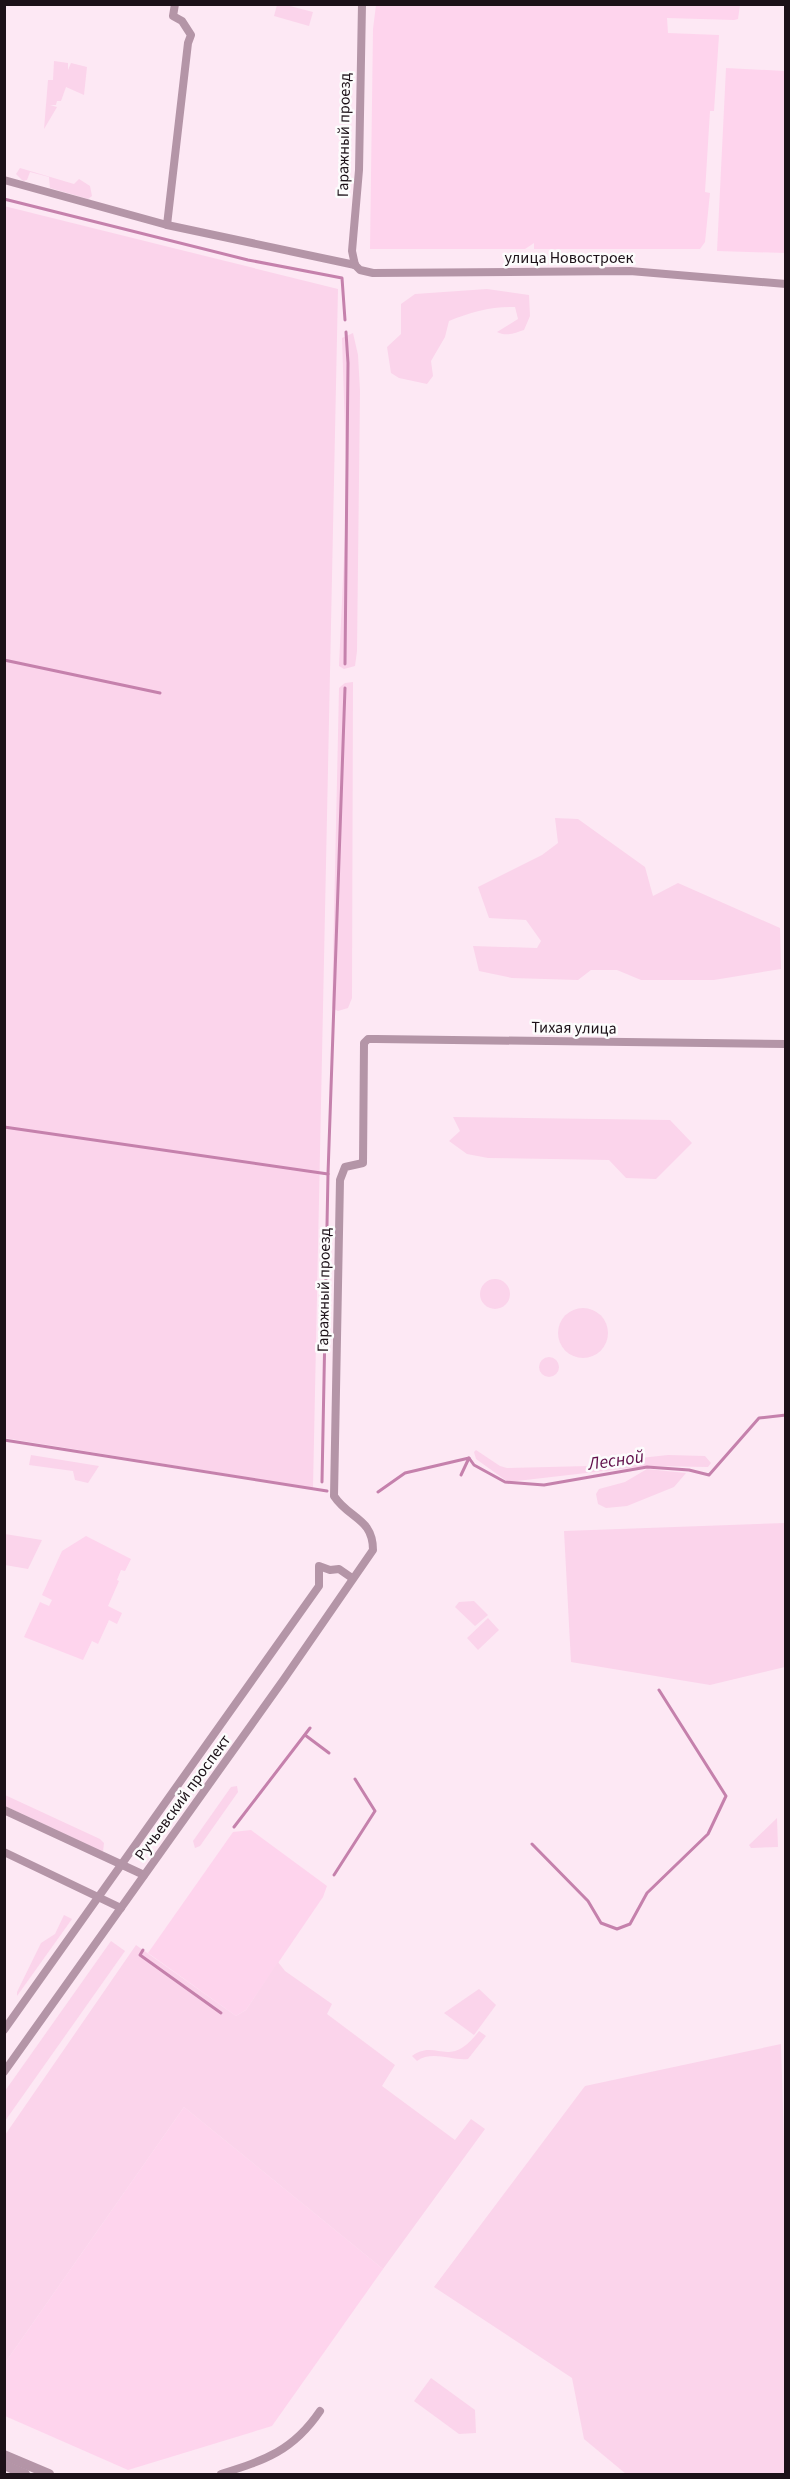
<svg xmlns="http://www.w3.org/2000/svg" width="790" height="2479" viewBox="0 0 790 2479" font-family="'Source Sans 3',sans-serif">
<rect width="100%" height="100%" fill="#fde8f4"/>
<g fill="#fed4ed">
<polygon points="376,5 740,5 738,19 734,20 667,18 668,33 719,35 714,111 710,111 705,192 710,193 705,242 700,249 534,249 534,243 525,249 370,249 373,29"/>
<polygon points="726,68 785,71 785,253 717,251"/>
<polygon points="86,1536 131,1559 125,1571 121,1570 117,1580 119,1581 108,1606 122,1613 117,1624 109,1620 98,1644 92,1641 83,1660 24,1637 40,1602 49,1606 52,1600 42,1595 62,1551"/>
<polygon points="251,1830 327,1886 323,1897 246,2010 236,2016 148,1953 233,1832"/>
<polygon points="184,2107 383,2269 272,2426 128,2470 5,2416 5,2363"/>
</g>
<g fill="#fbd4eb">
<polygon points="277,5 286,5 313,12 309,26 274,16"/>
<polygon points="54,61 68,63 68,70 71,63 87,67 84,95 66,87 61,101 57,101 56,105 50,105 57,107 44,129 48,80 53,80"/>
<polygon points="20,168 74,184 79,179 90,186 92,196 88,199 50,188 49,177 30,172 27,180 23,181 16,174"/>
<polygon points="4,206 338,289 313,1488 5,1438"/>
<path d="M487 289 529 295 530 316 524 330C515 333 506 337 497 332L518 319 515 307C492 306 470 312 449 321L445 337 431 361 433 376 427 384 399 378 391 373 387 347 401 334V304L415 294Z"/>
<polygon points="353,333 358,355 360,391 357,651 355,666 344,669 339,666 347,492 342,338"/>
<polygon points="353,682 352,998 348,1008 338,1011 332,1008 339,688 345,683"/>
<polygon points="555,818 578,819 645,867 653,896 678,883 780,928 781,969 714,980 641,980 617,970 591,970 578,980 512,978 479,971 473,946 537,948 541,941 526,920 489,918 478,887 542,855 558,843"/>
<polygon points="453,1117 670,1120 692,1143 656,1179 626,1178 609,1160 488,1158 467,1154 449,1141 460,1131"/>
<circle cx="495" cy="1294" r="15"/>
<circle cx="583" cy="1333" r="25"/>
<circle cx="549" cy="1367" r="10"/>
<polygon points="476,1450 500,1466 507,1468 589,1466 622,1460 668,1455 705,1456 711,1463 708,1467 647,1466 508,1482 476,1459 474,1452"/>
<polygon points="31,1455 99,1466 88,1483 75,1480 73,1471 29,1465"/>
<polygon points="647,1469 686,1473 674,1487 627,1506 606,1508 598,1504 596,1494 599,1489 625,1482"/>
<polygon points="785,1523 785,1667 710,1685 571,1662 564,1531"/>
<polygon points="5,1534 42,1540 28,1569 5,1565"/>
<polygon points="474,1601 488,1615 475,1626 455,1607 459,1602"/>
<polygon points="488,1618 499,1630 478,1650 467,1638"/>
<polygon points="237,1786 238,1792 200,1846 195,1848 193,1841 231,1787"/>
<polygon points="5,1795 100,1839 104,1843 103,1852 5,1806"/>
<polygon points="777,1818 778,1847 751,1848 749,1845"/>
<polygon points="64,1915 72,1919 17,1996 17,1992 41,1943 55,1934"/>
<polygon points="111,1941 125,1951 5,2121 5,2091"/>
<polygon points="136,1945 236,2016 246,2010 278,1962 285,1971 332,2004 327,2014 395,2065 382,2086 455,2140 471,2119 485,2129 383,2269 184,2107 5,2363 5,2135"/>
<polygon points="479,1989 496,2005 474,2035 444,2013"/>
<path d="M479 2031 486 2036 468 2059C452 2061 432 2050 417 2061L412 2056C437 2038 449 2071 479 2031Z"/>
<polygon points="781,2044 786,2208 785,2474 626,2474 584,2439 572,2378 434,2287 585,2086"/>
<polygon points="431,2378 475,2410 476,2433 459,2434 414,2401"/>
</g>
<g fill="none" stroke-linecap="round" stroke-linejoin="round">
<g stroke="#c581ac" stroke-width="3">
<polyline points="4,199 248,260 342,278 345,320"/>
<polyline points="4,660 160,693"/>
<polyline points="345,664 348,363 346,332"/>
<polyline points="4,1127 328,1174"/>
<polyline points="4,1440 327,1491"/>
<polyline points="461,1475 469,1458"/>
<polyline points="322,1482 328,1174 345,688"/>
<polyline points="378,1492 405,1473 469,1458 474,1465 505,1482 544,1485 647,1467 689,1470 709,1475 759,1418 786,1415"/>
<polyline points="305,1735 329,1753"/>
<polyline points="234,1827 310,1728"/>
<polyline points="532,1844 588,1901 601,1923 617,1929 630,1924 647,1893 708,1834 726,1796 659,1690"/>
<polyline points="334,1875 375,1811 355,1779"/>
<polyline points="143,1950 140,1955 221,2013"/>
</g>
<g stroke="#b495a7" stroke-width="8">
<polyline points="4,180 167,225 355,265"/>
<polyline points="167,225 188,43 191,35 182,21 173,16 175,4"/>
<polyline points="355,265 360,270 373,273 630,271 786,284"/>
<polyline points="355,265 352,251 359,170 362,4"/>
<polyline points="4,1810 144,1875"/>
<polyline points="4,1852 121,1908"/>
<polyline points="4,2030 319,1586 319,1566 330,1570 339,1569 352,1578"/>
<path d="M4 2072 284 1679 373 1550C373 1518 349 1519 334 1496L340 1180 345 1167 363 1163 364 1043 368 1039H376L786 1044"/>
<path d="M221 2474C265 2460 293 2451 320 2411"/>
</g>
<g stroke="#b495a7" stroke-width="10">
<polyline points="4,2455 49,2474"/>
<polyline points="4,2465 25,2474"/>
</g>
</g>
<g text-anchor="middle" stroke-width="5" stroke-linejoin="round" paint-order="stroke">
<g font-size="16" fill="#1c1118" stroke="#fcfcfc">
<text transform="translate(343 135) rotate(-89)" y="6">Гаражный проезд</text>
<text x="569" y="263">улица Новостроек</text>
<text transform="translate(574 1027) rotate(1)" y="6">Тихая улица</text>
<text transform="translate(323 1290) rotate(-89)" y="6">Гаражный проезд</text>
<text transform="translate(182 1797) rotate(-54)" y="6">Ручьевский проспект</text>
</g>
<g font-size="18" font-style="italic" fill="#600e4a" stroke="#fcfcfc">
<text transform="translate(616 1460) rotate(-8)" y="6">Лесной</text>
</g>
</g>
<rect width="790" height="2479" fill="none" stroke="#1c1118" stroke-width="12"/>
</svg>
